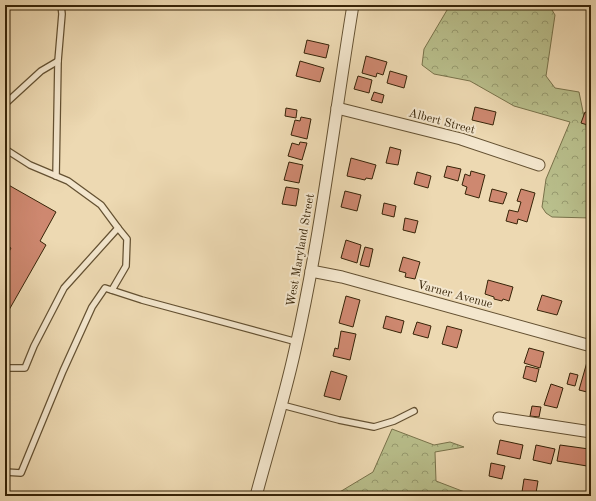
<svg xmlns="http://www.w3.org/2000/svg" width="596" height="501" viewBox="0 0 596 501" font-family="'Old Standard TT',serif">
<defs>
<pattern id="forest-crowns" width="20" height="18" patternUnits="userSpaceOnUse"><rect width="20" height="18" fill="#b9bf8c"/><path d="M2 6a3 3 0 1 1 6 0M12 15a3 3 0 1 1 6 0" fill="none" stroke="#979b70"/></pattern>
</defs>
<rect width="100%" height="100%" fill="#edd9b2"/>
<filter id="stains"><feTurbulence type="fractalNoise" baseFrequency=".005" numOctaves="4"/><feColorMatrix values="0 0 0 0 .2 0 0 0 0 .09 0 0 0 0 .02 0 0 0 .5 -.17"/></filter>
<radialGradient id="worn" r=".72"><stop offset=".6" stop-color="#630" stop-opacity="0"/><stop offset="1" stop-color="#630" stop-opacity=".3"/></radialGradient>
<g fill="url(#forest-crowns)" stroke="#78724a">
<polygon points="450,5 549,5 555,15 546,76 555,88 579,92 589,141 591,142 591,218 552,217 546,213 542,207 546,179 570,122 514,106 470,81 434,74 422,65 424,49"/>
<polygon points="392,429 434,445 450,442 464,447 435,452 436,481 475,496 333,496 373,472"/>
</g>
<g fill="#ce8870" stroke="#372408">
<polygon points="379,5 391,5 390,8"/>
<polygon points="307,40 329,45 326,58 304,53"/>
<polygon points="366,56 387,62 383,75 377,73 376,77 362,73"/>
<polygon points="300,61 324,68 320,82 296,76"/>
<polygon points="390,71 407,76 404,88 387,83"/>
<polygon points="358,76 372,80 369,93 354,89"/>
<polygon points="374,92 384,95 382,103 371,100"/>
<polygon points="475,107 496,112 493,125 472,120"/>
<polygon points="286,108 297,110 296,118 285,116"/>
<polygon points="585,112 591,114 591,126 581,123"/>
<polygon points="301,117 311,119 307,139 291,135 295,120 300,121"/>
<polygon points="300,142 307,143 302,160 288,156 292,143 299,145"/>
<polygon points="390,147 401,150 398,165 386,163"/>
<polygon points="351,158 376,165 372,179 366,178 365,180 347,176"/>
<polygon points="289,162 303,165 299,183 284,180"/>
<polygon points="447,166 461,169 458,181 444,177"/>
<polygon points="471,171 485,175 479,198 465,194 467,187 462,185 465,174 470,176"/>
<polygon points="417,172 431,176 428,188 414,184"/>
<polygon points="5,183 56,212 40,241 46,245 5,317 5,259 11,248 5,245"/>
<polygon points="286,187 299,189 296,206 282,204"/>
<polygon points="492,189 507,193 503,204 489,201"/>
<polygon points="521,189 535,193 527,222 518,219 517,224 506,221 509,210 518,212 521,202 517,201"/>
<polygon points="345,191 361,195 357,211 341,207"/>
<polygon points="384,203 396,206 394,217 382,214"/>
<polygon points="405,218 418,221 415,233 403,230"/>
<polygon points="346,240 361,245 357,263 341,258"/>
<polygon points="365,247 373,249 369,267 360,265"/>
<polygon points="403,257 420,262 415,279 405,277 406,273 399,271"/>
<polygon points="488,280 513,287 509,301 503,299 502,301 494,299 494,297 485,294"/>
<polygon points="542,295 562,301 557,315 537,310"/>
<polygon points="346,296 360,300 353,327 339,323"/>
<polygon points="386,316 404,321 401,333 383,328"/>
<polygon points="417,322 431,326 428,338 413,334"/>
<polygon points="447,326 462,330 457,348 442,344"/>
<polygon points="341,331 356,334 350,360 333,356 335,348 338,349"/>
<polygon points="529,348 544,352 540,368 524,363"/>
<polygon points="587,362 591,363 591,393 579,390"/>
<polygon points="526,366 539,369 536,382 523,378"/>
<polygon points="331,371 347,376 340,400 324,396"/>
<polygon points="570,373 578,375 575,386 567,384"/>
<polygon points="551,384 563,388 557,408 544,405"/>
<polygon points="532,406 541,407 539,417 530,416"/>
<polygon points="500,440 523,445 520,459 497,454"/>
<polygon points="536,445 555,449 551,464 533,460"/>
<polygon points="560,445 589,449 587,466 557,461"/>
<polygon points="491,463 505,466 502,479 489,476"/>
<polygon points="524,479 538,481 536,493 522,492"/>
<polygon points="588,487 591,488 591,496 587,496"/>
<polygon points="205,493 215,496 204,496"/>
</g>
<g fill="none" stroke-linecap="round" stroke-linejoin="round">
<defs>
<g id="lane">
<polyline points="5,104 41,71 58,61 62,14 61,5"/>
<polyline points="5,149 30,165 68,181 101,205 118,228 64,288 34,346 25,368 5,368"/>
<polyline points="56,176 58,61"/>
<polyline points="112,290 126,266 127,239 118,228"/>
<polyline points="282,405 339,420 374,427 394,421 414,411"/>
<polyline points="5,472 21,473 63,371 92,307 105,288 142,300 297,342"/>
</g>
<g id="street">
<polyline points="337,108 461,139 539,165"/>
<polyline points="311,271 342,277 591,346"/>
<polyline points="499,418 591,432"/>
<path d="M256 496C269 447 284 400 295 350 321 236 334 120 353 5"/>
</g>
</defs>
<use href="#lane" stroke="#645132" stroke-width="8"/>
<use href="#street" stroke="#645132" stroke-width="13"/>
<use href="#lane" stroke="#f3e6cd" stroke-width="5.5"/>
<use href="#street" stroke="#f3e6cd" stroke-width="11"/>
</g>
<g text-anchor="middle" stroke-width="4" stroke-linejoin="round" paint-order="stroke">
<g font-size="12" fill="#372408" stroke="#f3e6cd">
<text transform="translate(442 121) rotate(15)" y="4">Albert Street</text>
<text transform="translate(300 250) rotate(-80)" y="4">West Maryland Street</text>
<text transform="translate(455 294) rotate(15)" y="4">Varner Avenue</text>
</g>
</g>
<rect width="596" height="501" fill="none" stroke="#edd9b2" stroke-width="20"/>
<rect x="6" y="6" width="584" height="489" fill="none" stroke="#372408" stroke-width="2"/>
<rect x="10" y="10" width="576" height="481" fill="none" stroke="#372408"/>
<rect width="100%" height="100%" filter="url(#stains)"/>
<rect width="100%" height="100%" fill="url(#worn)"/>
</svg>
